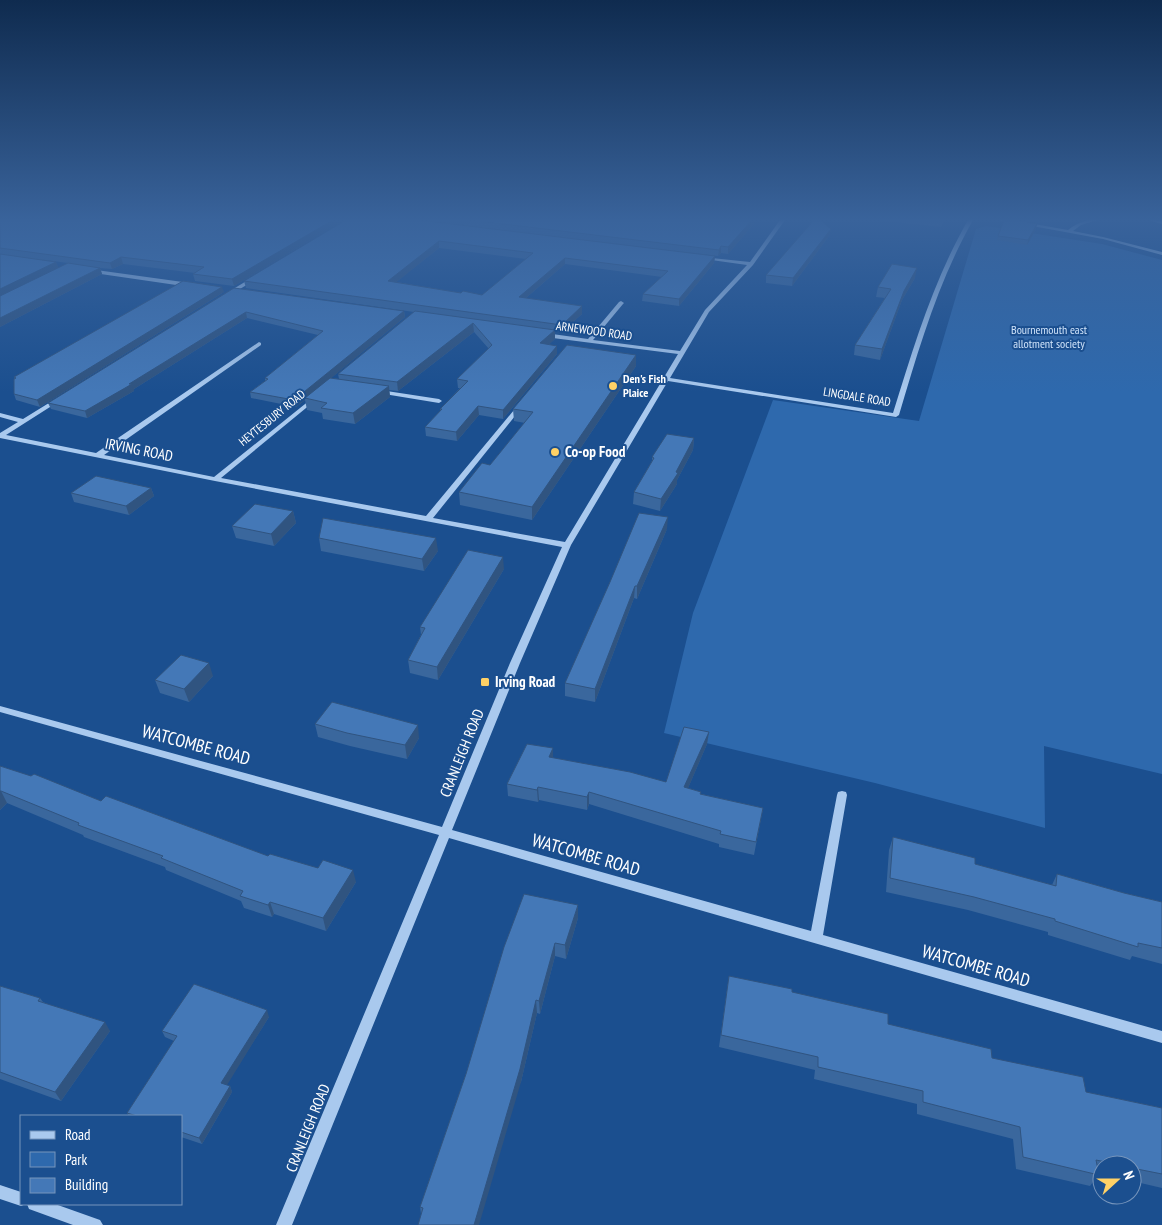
<svg xmlns="http://www.w3.org/2000/svg" width="1162" height="1225" viewBox="0 0 1162 1225" font-family="'PT Sans Narrow',sans-serif">
<rect width="100%" height="100%" fill="#1b4f8f"/>
<polygon fill="#2e69ad" points="986,226 1102,244 1162,260 1162,774 1044,746 1045,828 875,783 664,733 693,613 773,400 919,421 976,229"/>
<g fill="none" stroke-linecap="round" stroke-linejoin="round">
<g fill="#a9c9ee" fill-rule="evenodd">
<path d="M780 220H785L753 265 709 312 670 378 893 413C914 346 933 281 968 220H973C938 282 919 348 899 415L896 417 668 381 571 545 520 663 452 830 811 931 837 795 838 792 842 791 846 792 847 795 823 935 1162 1031V1043L449 838 292 1225H276L439 835 0 712V706L442 827 510 663 562 547 215 481 0 438V433L18 422 0 417V413L23 419 57 398H61V400L6 435 96 453 259 342 261 343V345L104 455 214 477 315 396 318 398 317 399 221 478 426 516 519 404 521 403 524 405 523 406 433 518 565 542 678 354 545 337 542 335 545 333 588 339 619 302 621 301 624 303 623 304 593 340 680 351 705 310 747 265 704 259 702 258V257L750 262Z"/>
<path d="M999 220H1012L1068 230C1077 223 1085 220 1097 220L1081 225 1073 231 1103 237 1162 252V255L1103 239Z"/>
<polygon points="1151,220 1162,221 1162,224 1151,221"/>
<polygon points="89,269 190,283 193,285 190,287 87,272 86,271"/>
<polygon points="253,277 258,278 230,295 225,294"/>
<polygon points="380,390 439,399 442,401 439,403 378,393 378,391"/>
<polygon points="0,1185 21,1192 21,1204 26,1204 21,1206 0,1199"/>
<polygon points="27,1204 55,1204 100,1220 103,1225 73,1225 29,1209"/>
</g>
</g>
<g fill="#3a679d" fill-rule="evenodd">
<path d="M0 220H344L234 286 195 281 193 274 195 273 123 264 112 269 100 268 102 274 0 327ZM38 259 68 263 58 268 56 262Z"/>
<path d="M346 220H757L728 254 721 253 718 256 592 241 715 256 714 263 679 306 642 301 643 294 662 277 565 264 526 298 582 306V314L562 332 555 331V339L549 344 557 354 503 419 479 415 457 441 426 436 425 427 440 411V409L460 388H458L457 379 489 349 474 332 398 391 389 390 390 397 355 424 323 419 322 413 307 410 305 400 296 407 251 398 250 392 265 381V378L318 335 247 318 134 389V391L87 418 51 409 48 403 234 288 404 311 405 317 331 378 339 379 338 374 414 312 246 288 244 281ZM439 248 526 259 482 295 461 293 396 282Z"/>
<polygon points="877,220 944,220 941,227"/>
<polygon points="1022,220 1040,220 1039,223"/>
<polygon points="831,229 829,236 792,286 766,283 766,275"/>
<polygon points="1036,229 1027,245 997,240 998,236"/>
<polygon points="915,278 902,300 880,360 854,355 855,345 885,298 876,297 878,287"/>
<polygon points="224,292 40,407 16,400 14,394 14,377"/>
<polygon points="636,355 636,366 532,520 460,505 459,492 490,465 525,423 514,421 513,409"/>
<polygon points="694,438 693,450 677,480 677,484 660,511 633,504 634,492 652,461 652,457"/>
<polygon points="151,488 154,496 129,515 74,502 71,493"/>
<polygon points="293,511 296,523 274,546 236,538 232,526"/>
<polygon points="667,529 637,599 634,598 595,702 565,696 565,683"/>
<polygon points="319,538 438,551 424,571 321,551"/>
<polygon points="504,569 438,680 410,673 408,660 421,635 420,627"/>
<polygon points="213,676 189,702 160,693 155,680"/>
<polygon points="315,724 419,738 407,759 350,746 318,737"/>
<polygon points="709,732 707,744 688,788 701,792 701,794 763,808 754,855 719,847 719,844 589,804 587,810 539,800 538,802 508,796 507,784 553,748 553,758 666,782"/>
<polygon points="0,766 101,801 268,856 356,882 326,931 274,914 272,917 244,908 241,901 166,870 165,867 84,837 83,835 7,803 0,810"/>
<polygon points="893,837 975,864 1052,885 1057,874 1124,893 1162,902 1162,964 1132,956 1130,960 1048,935 1048,932 968,910 886,892 889,850"/>
<polygon points="578,905 578,918 566,959 555,956 540,1014 537,1013 521,1082 421,1214 420,1207 466,1074"/>
<polygon points="729,976 792,992 888,1024 992,1058 1086,1092 1162,1108 1162,1188 1132,1181 1132,1165 1102,1165 1102,1175 1099,1174 1090,1186 1016,1169 1013,1139 917,1114 917,1104 814,1079 815,1070 719,1047"/>
<polygon points="0,986 40,998 43,1002 110,1031 61,1101 0,1079"/>
<polygon points="269,1017 226,1085 230,1086 232,1092 202,1144 181,1137 181,1116 129,1116 127,1113 174,1041 165,1037 162,1031"/>
</g>
<g fill="#305480">
<polygon points="333,220 344,220 234,286 232,279"/>
<polygon points="752,220 757,220 728,254 728,247"/>
<polygon points="1037,224 1036,229 1027,245 1028,240"/>
<polygon points="831,229 829,236 792,286 793,278"/>
<polygon points="439,241 439,248 389,288 388,281"/>
<polygon points="721,246 721,253 718,256 719,250"/>
<polygon points="715,256 714,263 679,306 679,299"/>
<polygon points="121,257 123,264 112,269 110,263"/>
<polygon points="565,258 565,264 519,304 519,297"/>
<polygon points="56,262 59,269 0,297 0,289"/>
<polygon points="100,268 102,274 0,327 0,318"/>
<polygon points="917,268 915,278 902,300 880,360 882,349 904,291"/>
<polygon points="222,287 224,292 40,407 37,400"/>
<polygon points="582,306 582,314 562,332 562,325"/>
<polygon points="404,311 405,317 306,399 305,398 305,400 296,407 294,400"/>
<polygon points="246,312 247,318 134,389 134,391 87,418 85,411"/>
<polygon points="473,323 474,332 398,391 397,382"/>
<polygon points="555,330 555,339 541,352 540,343"/>
<polygon points="557,346 557,354 503,419 503,410"/>
<polygon points="636,355 636,366 532,520 532,507"/>
<polygon points="389,386 390,397 355,424 353,413"/>
<polygon points="478,406 479,415 457,441 456,432"/>
<polygon points="694,438 693,450 677,480 677,484 660,511 661,499"/>
<polygon points="151,488 154,496 129,515 126,506"/>
<polygon points="293,511 296,523 274,546 271,534"/>
<polygon points="668,517 667,529 637,599 637,586"/>
<polygon points="436,538 438,551 424,571 422,559"/>
<polygon points="503,557 504,569 438,680 437,667"/>
<polygon points="635,586 634,598 595,702 595,689"/>
<polygon points="209,663 213,676 189,702 184,689"/>
<polygon points="418,725 419,738 407,759 405,745"/>
<polygon points="709,732 707,744 683,800 684,787"/>
<polygon points="553,748 553,761 549,757"/>
<polygon points="538,787 539,800 538,802 537,790"/>
<polygon points="0,791 1,791 7,803 0,810"/>
<polygon points="589,792 589,804 587,810 587,797"/>
<polygon points="353,870 356,882 326,931 323,918"/>
<polygon points="270,902 274,914 272,917 268,905"/>
<polygon points="578,905 578,918 566,959 565,945"/>
<polygon points="555,943 555,956 540,1014 539,1001"/>
<polygon points="536,1000 537,1013 521,1082 479,1225 474,1225"/>
<polygon points="267,1010 269,1017 224,1090 221,1083"/>
<polygon points="105,1022 110,1031 61,1101 55,1092"/>
<polygon points="230,1086 232,1092 202,1144 199,1138"/>
</g>
<g fill="#4478b7" stroke="#305480" fill-rule="evenodd">
<polygon points="0,220 333,220 232,279 193,274 204,267 121,257 110,263 0,248"/>
<path d="M346 220H419L715 256 679 299 643 294 668 271 565 258 519 297 582 306 562 325 244 281ZM439 241 533 253 482 295 463 291 461 293 388 281Z"/>
<polygon points="470,220 752,220 728,247 721,246 719,250"/>
<polygon points="814,220 820,220 831,229 793,278 766,275"/>
<polygon points="1004,220 1017,220 1037,224 1028,240 998,236"/>
<polygon points="0,254 56,262 0,289"/>
<polygon points="68,263 100,268 0,318 0,296"/>
<polygon points="892,264 917,268 904,291 882,349 855,345 891,289 878,287"/>
<polygon points="183,281 222,287 37,400 14,394 14,379 16,378 14,377"/>
<polygon points="234,288 404,311 294,400 250,392 268,379 265,378 323,331 246,312 129,384 132,384 85,411 48,403"/>
<polygon points="415,311 555,330 540,343 557,346 503,410 478,406 456,432 425,427 442,409 440,409 468,381 457,379 492,345 473,323 397,382 338,374"/>
<polygon points="567,345 636,355 532,507 459,492 482,463 490,465 533,412 513,409"/>
<polygon points="330,378 389,386 353,413 321,408 327,403 305,398"/>
<polygon points="667,434 694,438 676,472 678,473 661,499 634,492 654,458 652,457"/>
<polygon points="96,476 151,488 126,506 71,493"/>
<polygon points="255,504 293,511 271,534 232,526"/>
<polygon points="639,513 668,517 637,586 635,586 595,689 565,683 610,582"/>
<polygon points="323,518 436,538 422,559 319,538"/>
<polygon points="468,550 503,557 437,667 408,660 425,628 420,627"/>
<polygon points="181,655 209,663 184,689 155,680"/>
<polygon points="332,702 418,725 405,745 347,733 315,724"/>
<polygon points="684,727 709,732 684,787 701,792 700,794 763,808 756,842 720,834 721,831 589,792 587,797 538,787 537,790 507,784 527,744 553,748 549,757 630,772 666,782"/>
<polygon points="0,766 31,776 34,774 101,801 106,796 268,856 270,854 318,868 323,860 353,870 323,918 270,902 268,905 240,896 243,891 161,858 163,856 78,825 79,823 1,791 0,791"/>
<polygon points="893,837 975,858 975,864 1056,886 1057,874 1124,893 1162,902 1162,948 1138,943 1138,947 1055,921 1055,919 974,897 890,878"/>
<polygon points="524,894 578,905 565,945 555,943 539,1001 536,1000 520,1069 474,1225 418,1225 423,1208 420,1207 466,1074 504,947"/>
<polygon points="729,976 792,989 792,992 888,1014 888,1024 991,1049 992,1058 1083,1077 1086,1092 1162,1108 1162,1174 1132,1168 1132,1165 1120,1165 1096,1160 1099,1175 1023,1157 1020,1127 923,1102 923,1091 818,1067 818,1057 721,1035"/>
<polygon points="194,984 267,1010 221,1083 230,1086 199,1138 181,1132 181,1116 137,1116 127,1113 177,1036 162,1031"/>
<polygon points="0,986 40,998 38,1001 105,1022 55,1092 0,1072"/>
</g>
<linearGradient id="sky" x2="0" y2="1"><stop stop-color="#0f2b4f"/><stop offset="0.56" stop-color="#39639b"/><stop offset="1" stop-color="#39639b" stop-opacity="0"/></linearGradient>
<rect width="1162" height="392" fill="url(#sky)"/>
<g fill="#ffd166" stroke="#1b4f8f" stroke-width="2">
<circle cx="613" cy="386" r="5"/>
<circle cx="555" cy="452" r="5"/>
<rect x="480" y="677" width="10" height="10" rx="2.5"/>
</g>
<g text-anchor="middle" stroke-width="4" stroke-linejoin="round" paint-order="stroke">
<g font-size="12" fill="#cfe3fa" stroke="#1b4f8f">
<text x="1049" y="334">Bournemouth east<tspan x="1049" dy="14">allotment society</tspan></text>
</g>
<g font-size="12" fill="#fff" stroke="#1b4f8f">
<text transform="translate(594 331) rotate(8)" y="4">ARNEWOOD ROAD</text>
<text transform="translate(857 397) rotate(9)" y="4">LINGDALE ROAD</text>
<text transform="translate(272 418) rotate(-39)" y="4">HEYTESBURY ROAD</text>
</g>
<g font-size="12" font-weight="bold" fill="#fff" stroke="#1b4f8f" text-anchor="start">
<text x="623" y="383">Den's Fish<tspan x="623" dy="14">Plaice</tspan></text>
</g>
<g font-size="15" fill="#fff" stroke="#1b4f8f">
<text transform="translate(139 450) rotate(11)" y="5">IRVING ROAD</text>
<text transform="translate(462 753) rotate(-68)" y="5">CRANLEIGH ROAD</text>
<text transform="translate(308 1128) rotate(-68)" y="5">CRANLEIGH ROAD</text>
</g>
<g font-size="15" font-weight="bold" fill="#fff" stroke="#1b4f8f" text-anchor="start">
<text x="565" y="457">Co-op Food</text>
<text x="495" y="687">Irving Road</text>
</g>
<g font-size="18" fill="#fff" stroke="#1b4f8f">
<text transform="translate(196 745) rotate(15)" y="6">WATCOMBE ROAD</text>
<text transform="translate(586 855) rotate(16)" y="6">WATCOMBE ROAD</text>
<text transform="translate(976 966) rotate(16)" y="6">WATCOMBE ROAD</text>
</g>
</g>
<rect x="20" y="1115" width="162" height="90" fill="#1b4f8f" stroke="#7695bc"/>
<rect x="30" y="1131" width="25" height="8" fill="#a9c9ee" stroke="#7695bc"/>
<text x="65" y="1140" font-size="15" fill="#ffffff">Road</text>
<rect x="30" y="1152" width="25" height="15" fill="#2e69ad" stroke="#7695bc"/>
<text x="65" y="1165" font-size="15" fill="#ffffff">Park</text>
<rect x="30" y="1178" width="25" height="15" fill="#4478b7" stroke="#7695bc"/>
<text x="65" y="1190" font-size="15" fill="#ffffff">Building</text>
<g transform="translate(1117 1180) rotate(69)"><circle r="24" fill="#1b4f8f" stroke="#7695bc"/>
<path d="M0-4L9 19L0 12L-9 19Z" fill="#ffd166"/>
<text y="-8" font-size="14" font-weight="bold" text-anchor="middle" fill="#ffffff">N</text>
</g>
</svg>
